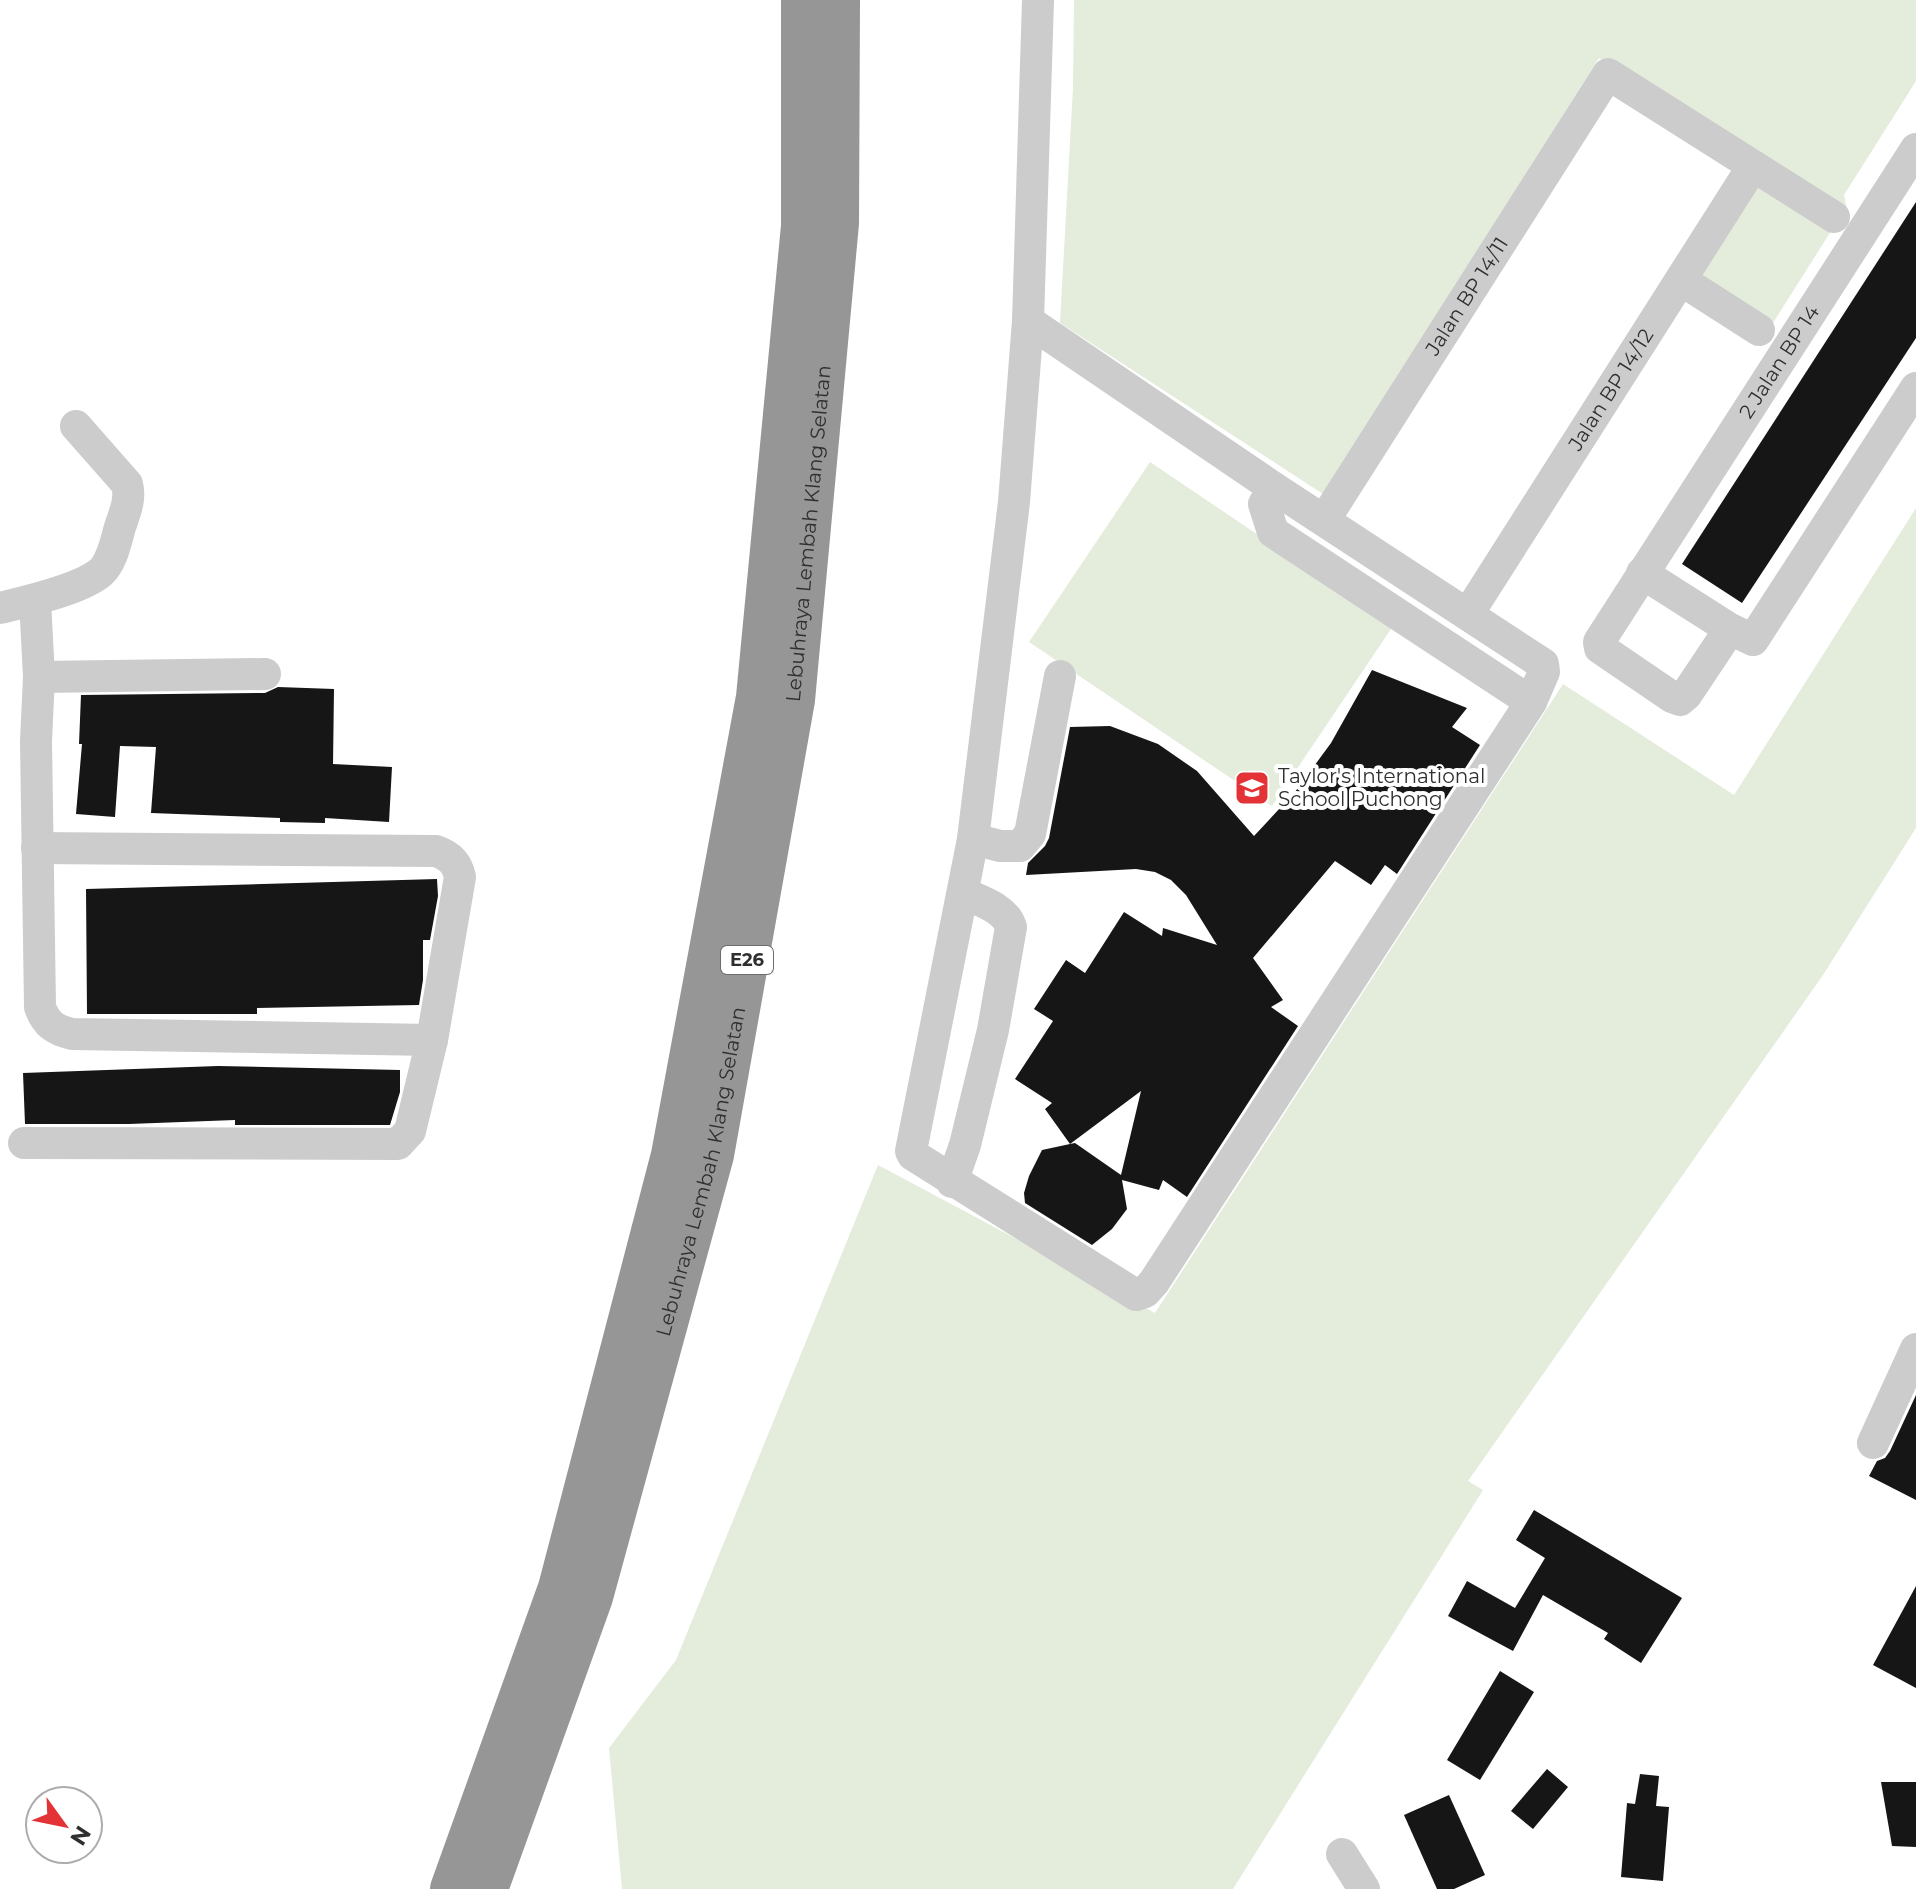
<svg xmlns="http://www.w3.org/2000/svg" width="1916" height="1889" viewBox="0 0 1916 1889" font-family="Montserrat,sans-serif">
<rect width="100%" height="100%" fill="#fff"/>
<g fill="#e4ecdc">
<polygon points="1074,0 1916,0 1916,81 1844,195 1848,215 1599,58 1323,494 1060,323 1073,88"/>
<polygon points="1759,182 1833,228 1771,326 1698,281"/>
<polygon points="1150,462 1393,626 1272,806 1029,642"/>
<polygon points="1916,508 1916,828 1823,975 1468,1481 1483,1490 1233,1889 622,1889 609,1748 676,1660 878,1165 1155,1313 1563,684 1734,795"/>
</g>
<g fill="#161616" fill-rule="evenodd">
<polygon points="1916,202 1916,338 1742,603 1682,564"/>
<path d="M1372 670 1467 708 1452 727 1480 745 1397 874 1385 865 1371 885 1335 861 1253 958 1283 1000 1271 1007 1298 1026 1187 1197 1163 1180 1159 1190 1122 1180 1127 1209 1112 1229 1092 1245 1025 1203 1024 1193 1029 1176 1042 1150 1070 1144 1045 1109 1052 1103 1015 1079 1053 1021 1034 1009 1066 960 1085 973 1124 912 1162 936 1163 928 1217 945 1186 895 1171 880 1155 872 1136 869 1026 875 1028 863 1045 846 1049 838 1070 727 1110 726 1158 744 1197 771 1254 836 1295 792 1331 743ZM1141 1091 1121 1175 1075 1143 1070 1144Z"/>
<polygon points="278,687 334,689 333,764 392,767 389,822 325,818 325,823 280,822 280,818 151,813 156,747 120,746 115,817 76,814 82,744 79,744 81,695 265,693"/>
<polygon points="437,879 438,896 430,940 423,940 423,980 419,1005 257,1008 257,1014 87,1014 86,889"/>
<polygon points="218,1066 400,1070 400,1092 390,1125 235,1125 235,1120 129,1124 25,1124 23,1073"/>
<polygon points="1916,1395 1916,1500 1869,1476 1877,1461 1885,1458 1890,1451"/>
<polygon points="1534,1510 1682,1598 1641,1663 1604,1639 1608,1633 1543,1595 1513,1651 1448,1616 1467,1581 1515,1608 1545,1558 1516,1540"/>
<polygon points="1916,1586 1916,1688 1873,1665"/>
<polygon points="1500,1671 1534,1692 1480,1780 1447,1760"/>
<polygon points="1547,1769 1568,1787 1533,1829 1511,1811"/>
<polygon points="1640,1774 1659,1776 1656,1806 1669,1807 1663,1881 1621,1877 1627,1803 1635,1804"/>
<polygon points="1881,1782 1916,1782 1916,1847 1892,1846"/>
<polygon points="1449,1795 1485,1875 1454,1889 1437,1889 1404,1815"/>
</g>
<g fill="none" stroke-linecap="round" stroke-linejoin="round">
<g stroke="#ccc" stroke-width="32">
<polyline points="1038,0 1028,321 1014,502 973,839 911,1151 913,1155 1136,1295 1145,1292 1154,1282 1531,702 1273,532 1264,504 1274,488"/>
<polyline points="1681,280 1759,330"/>
<polyline points="1028,321 1274,488 1543,664 1544,672 1531,702"/>
<path id="s1" d="M1325 519 1608 74 1834 217"/>
<polyline points="1642,573 1730,629 1753,640 1916,388"/>
<path d="M35 600 39 677 36 741 40 1007C46 1024 55 1030 72 1034L432 1040"/>
<path d="M0 608C25 602 82 589 101 572 112 562 116 541 120 527 125 512 131 499 127 484L76 426"/>
<path id="s2" d="M1468 614 1753 166"/>
<path id="s3" d="M1730 629 1686 695 1680 700 1672 697 1600 648 1599 642 1916 149"/>
<polyline points="39,677 265,674"/>
<polyline points="973,839 1000,846 1020,846 1030,834 1060,676"/>
<path d="M24 1143 398 1144 410 1131 432 1040 460 877C457 863 450 856 436 851L37 848"/>
<path d="M952 1182 965 1145 993 1030 1011 927C1005 908 980 901 963 893"/>
<polyline points="1873,1443 1916,1349"/>
<polyline points="1342,1854 1364,1889"/>
</g>
<g stroke="#969696" stroke-width="44">
<polyline points="452,1889 560,1588 673,1155 758,697 803,226 803,0"/>
<path id="s4" d="M486 1889 591 1597 712 1155 793 700 837 223 838 0"/>
</g>
</g>
<defs>
<symbol id="school-square" viewBox="-11 -11 22 22"><rect x="-9" y="-9" width="18" height="18" rx="4" fill="#e33337" stroke="#fff"/><path d="M0-5L7-2L0 1L-7-2ZM-4 1L0 2.5L4 1V4Q0 6-4 4Z" fill="#fff"/></symbol>
</defs>
<g fill-rule="evenodd">
<use href="#school-square" x="1232" y="768" width="40" height="40"/>
</g>
<g text-anchor="middle" stroke-width="8" stroke-linejoin="round" paint-order="stroke">
<rect fill="#fff" stroke="#6d6d6d" stroke-width="2" x="721" y="946" width="52" height="28" rx="6"/>
<g font-size="18" font-weight="bold" fill="#2f2f2f">
<text x="747" y="966">E26</text>
</g>
<g font-size="20" fill="#2f2f2f" stroke="#fff">
<text dy="7" stroke="none"><textPath href="#s1" startOffset="264">Jalan BP 14/11</textPath></text>
<text dy="7" stroke="none"><textPath href="#s3" startOffset="522">2 Jalan BP 14</textPath></text>
<text dy="7" stroke="none"><textPath href="#s2" startOffset="266">Jalan BP 14/12</textPath></text>
<text dy="7" stroke="none"><textPath href="#s4" startOffset="1398">Lebuhraya Lembah Klang Selatan</textPath></text>
<text dy="7" stroke="none"><textPath href="#s4" startOffset="750">Lebuhraya Lembah Klang Selatan</textPath></text>
</g>
<g font-size="20" fill="#2f2f2f" stroke="#fff" text-anchor="start">
<text x="1278" y="783">Taylor's International<tspan x="1278" dy="23">School Puchong</tspan></text>
</g>
</g>
<g transform="translate(64 1825) rotate(123)"><circle r="38" fill="#ffffff" stroke="#acacac" stroke-width="2"/>
<path d="M0-6L14 30L0 20L-14 30Z" fill="#e33337"/>
<text y="-12" font-size="22" font-weight="bold" text-anchor="middle" fill="#2f2f2f">N</text>
</g>
</svg>
